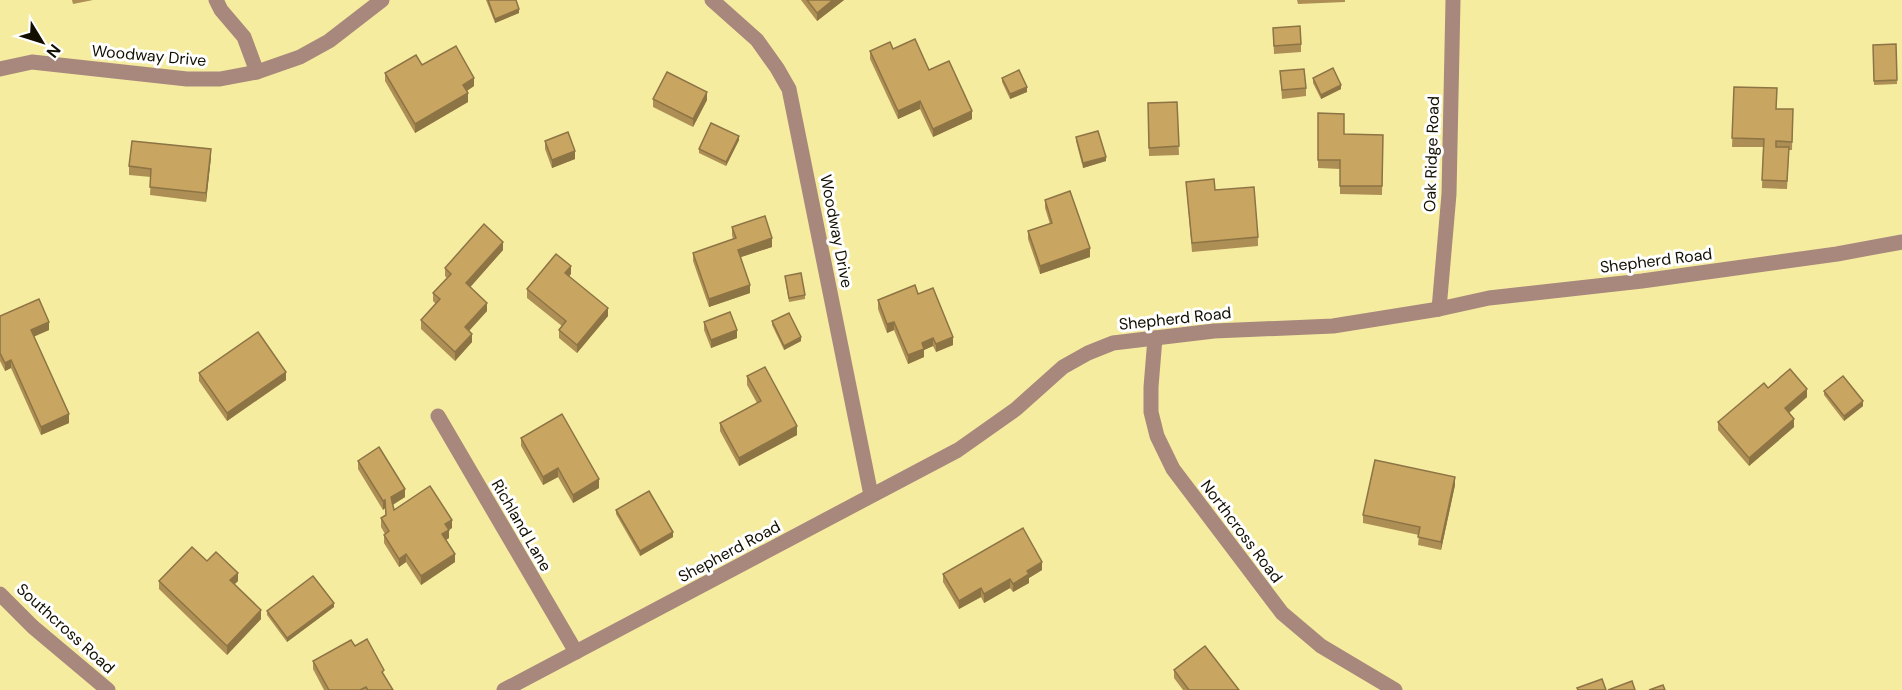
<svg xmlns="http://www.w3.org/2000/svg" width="1902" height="690" viewBox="0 0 1902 690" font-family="'DM Sans',sans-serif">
<rect width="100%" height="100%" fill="#f5eca0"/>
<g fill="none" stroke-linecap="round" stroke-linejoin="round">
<g stroke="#a8887c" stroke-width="15">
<polyline points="216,0 221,10 244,37 257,72"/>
<polyline points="712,0 757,40 777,68 789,89 871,495"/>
<polyline points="0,69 32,62 187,79 220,79 257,72 300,57 329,41 382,0"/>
<polyline points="1439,309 1449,194 1453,0"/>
<polyline points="1155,338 1151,387 1151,412 1157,436 1173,469 1282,613 1321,646 1395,690"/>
<polyline points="438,416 576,652"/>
<polyline points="0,594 33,627 108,690"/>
<polyline points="504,690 958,450 1016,409 1063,367 1088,353 1113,343 1214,331 1333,326 1439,309 1489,298 1642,281 1837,254 1902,242"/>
</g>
</g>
<g fill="#ad8e54">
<polygon points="72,0 93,0 73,4"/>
<polygon points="486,0 516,0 519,13 495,23"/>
<polygon points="801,0 844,0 817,21"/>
<polygon points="1297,0 1345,0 1345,2 1298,4"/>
<polygon points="1273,28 1301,44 1301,52 1274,54"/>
<polygon points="1896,44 1897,84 1874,85 1873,45"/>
<polygon points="893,49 929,70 972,119 933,137 920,109 898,119 870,59 870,51"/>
<polygon points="422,65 474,86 467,91 468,102 415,133 385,81 385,73"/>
<polygon points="1280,71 1306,88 1306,96 1282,99"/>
<polygon points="1002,78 1027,92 1010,99 1002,82"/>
<polygon points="1313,78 1341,89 1321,99 1313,83"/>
<polygon points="1734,87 1777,109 1793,109 1792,150 1789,150 1787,189 1762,188 1763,147 1732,147"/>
<polygon points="653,99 707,100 693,127 653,107"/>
<polygon points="1177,102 1179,155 1149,156 1148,103"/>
<polygon points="1318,113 1344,134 1383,135 1382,195 1340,194 1340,169 1318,168"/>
<polygon points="1076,137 1106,161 1083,168 1076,141"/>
<polygon points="739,140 726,166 699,153 699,149"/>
<polygon points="545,141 575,159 552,168 545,149"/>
<polygon points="211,157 206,202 150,195 151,177 129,175 129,166"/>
<polygon points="1186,182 1215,190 1258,237 1258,246 1192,252"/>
<polygon points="1045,200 1090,257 1040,274 1028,239 1028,231 1050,224 1045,208"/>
<polygon points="732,227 772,247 741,257 750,293 709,307 693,261 693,253 733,239 732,235"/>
<polygon points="503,250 470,287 487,311 469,331 472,342 455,361 421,329 421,320 436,304 433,301 433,293 447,278 445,276 445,268"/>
<polygon points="571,274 569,276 608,316 577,353 559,338 559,330 562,326 527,298 527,289"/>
<polygon points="785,276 805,295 805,299 789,302"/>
<polygon points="918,294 953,345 936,352 933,346 924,350 924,357 908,364 894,330 887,333 878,309 878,300"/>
<polygon points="0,316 49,330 34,336 69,423 41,435 11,368 5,371 0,361"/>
<polygon points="772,321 801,341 784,350 772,325"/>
<polygon points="704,322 737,338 711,348 704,330"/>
<polygon points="199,373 286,380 227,421 199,381"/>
<polygon points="747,376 797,435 739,466 720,431 720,423 757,403 747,385"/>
<polygon points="1768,388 1807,397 1789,413 1794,427 1749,466 1718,430 1718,422"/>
<polygon points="1824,391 1863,406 1844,421 1824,395"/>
<polygon points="521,438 599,488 573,503 558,477 543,485 521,446"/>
<polygon points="358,461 405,497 392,505 394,510 452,528 449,530 449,538 446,540 455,562 421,585 406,562 399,567 384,543 384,535 385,534 381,527 381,518 386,515 385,508 383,510 358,469"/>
<polygon points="1455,485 1441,550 1418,545 1419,535 1363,523 1363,515"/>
<polygon points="616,510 673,537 640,556 616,514"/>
<polygon points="207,561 238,581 234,584 261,619 227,655 159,589 159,581"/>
<polygon points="1042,570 1029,578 1029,583 1013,592 1010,588 984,603 981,597 959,609 943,582 943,574"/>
<polygon points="334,607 287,642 267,615 267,611"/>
<polygon points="355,646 384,675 393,690 324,690 313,669 313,661"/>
<polygon points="1174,670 1239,690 1183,690 1174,678"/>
</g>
<g fill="#8d7445">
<polygon points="833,0 844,0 817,21 817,13"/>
<polygon points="519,9 519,13 495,23 495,19"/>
<polygon points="474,78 474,86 463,93 463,85"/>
<polygon points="1341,85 1341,89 1321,99 1321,95"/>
<polygon points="1027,87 1027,92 1010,99 1010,94"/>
<polygon points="707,92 707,100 693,127 693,119"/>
<polygon points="468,93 468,102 415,133 415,124"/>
<polygon points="920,101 920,109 898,119 898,111"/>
<polygon points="972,111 972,119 933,137 933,129"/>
<polygon points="739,136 739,140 726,166 726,162"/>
<polygon points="211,149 211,157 206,202 206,193"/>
<polygon points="575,151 575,159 552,168 552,160"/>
<polygon points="1106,157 1106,161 1083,168 1083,163"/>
<polygon points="772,238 772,247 738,258 738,250"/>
<polygon points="503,242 503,250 466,292 466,283"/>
<polygon points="1090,248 1090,257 1040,274 1040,266"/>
<polygon points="571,266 571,274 565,281 565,273"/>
<polygon points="750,285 750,293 709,307 709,299"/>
<polygon points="487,303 487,311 465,335 465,327"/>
<polygon points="608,308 608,316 577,353 577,345"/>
<polygon points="49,322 49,330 31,338 31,330"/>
<polygon points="894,322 894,330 887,333 887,324"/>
<polygon points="737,330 737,338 711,348 711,340"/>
<polygon points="472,334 472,342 455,361 455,352"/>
<polygon points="801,337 801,341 784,350 784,346"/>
<polygon points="953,337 953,345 936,352 936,344"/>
<polygon points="933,338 933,346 924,350 924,357 908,364 908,355 922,343"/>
<polygon points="11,360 11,368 5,371 5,363"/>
<polygon points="286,372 286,380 227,421 227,413"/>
<polygon points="1807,389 1807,397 1785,416 1785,408"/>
<polygon points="1863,401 1863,406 1844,421 1844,416"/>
<polygon points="69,414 69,423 41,435 41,427"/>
<polygon points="1794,419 1794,427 1749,466 1749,458"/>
<polygon points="797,426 797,435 739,466 739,458"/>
<polygon points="558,468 558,477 543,485 543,477"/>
<polygon points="1455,477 1455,485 1441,550 1441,542"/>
<polygon points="599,479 599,488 573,503 573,495"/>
<polygon points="405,489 405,497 391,506 391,497"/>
<polygon points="385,500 385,508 383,510 383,501"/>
<polygon points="452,520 452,528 445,532 445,524"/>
<polygon points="449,530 449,538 442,542 442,534"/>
<polygon points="673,532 673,537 640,556 640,551"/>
<polygon points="406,554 406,562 399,567 399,559"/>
<polygon points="455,554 455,562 421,585 421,576"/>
<polygon points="1042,562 1042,570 1029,578 1029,583 1013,592 1013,584 1027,571"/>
<polygon points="238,573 238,581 230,589 230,580"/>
<polygon points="1010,579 1010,588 984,603 984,594"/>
<polygon points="981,588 981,597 959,609 959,601"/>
<polygon points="334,603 334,607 287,642 287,638"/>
<polygon points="261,610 261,619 227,655 227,646"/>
</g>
<g fill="#c9a562" stroke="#8d7445" stroke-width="1.5">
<polygon points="488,0 516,0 519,9 495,19"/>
<polygon points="807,0 833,0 817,13"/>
<polygon points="1300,26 1301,44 1274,46 1273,28"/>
<polygon points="915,39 929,70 949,61 972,111 933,129 920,101 898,111 870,51 890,42 893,49"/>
<polygon points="1896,44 1897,80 1874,81 1873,45"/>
<polygon points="456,46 474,78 463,85 468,93 415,124 385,73 416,55 422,65"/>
<polygon points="1333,68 1341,85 1321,95 1313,78"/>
<polygon points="1304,69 1306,88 1282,90 1280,71"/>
<polygon points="1019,70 1027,87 1010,94 1002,78"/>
<polygon points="667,72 707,92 693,119 653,99"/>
<polygon points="1734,87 1777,88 1776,109 1793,109 1792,142 1776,141 1776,147 1789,147 1787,181 1762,180 1764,139 1732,138"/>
<polygon points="1177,102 1179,146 1149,148 1148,103"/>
<polygon points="1318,113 1344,114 1344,134 1383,135 1382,186 1340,186 1340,160 1318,160"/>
<polygon points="711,123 739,136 726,162 699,149"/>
<polygon points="1098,131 1106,157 1083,163 1076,137"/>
<polygon points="568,132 575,151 552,160 545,141"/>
<polygon points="132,141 211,149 206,193 150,187 151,169 129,166"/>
<polygon points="1214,179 1215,190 1254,187 1258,237 1192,243 1186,182"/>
<polygon points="1070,191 1090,248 1040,266 1028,231 1052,223 1045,200"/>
<polygon points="765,216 772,238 738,250 750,285 709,299 693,253 736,238 732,227"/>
<polygon points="484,224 503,242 466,283 487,303 465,327 472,334 455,352 421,320 440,299 433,293 451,274 445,268"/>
<polygon points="556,254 571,266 565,273 608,308 577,345 559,330 566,321 527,289"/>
<polygon points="801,273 805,295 789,298 785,276"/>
<polygon points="915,285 918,294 933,288 953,337 936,344 933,338 922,343 924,349 908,355 894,322 887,324 878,300"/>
<polygon points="39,299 49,322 31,330 69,414 41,427 11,360 5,363 0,353 0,316"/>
<polygon points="730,312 737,330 711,340 704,322"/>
<polygon points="789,313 801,337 784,346 772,321"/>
<polygon points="258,332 286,372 227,413 199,373"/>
<polygon points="765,367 797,426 739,458 720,423 761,401 747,376"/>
<polygon points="1790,369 1807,389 1785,408 1794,419 1749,458 1718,422 1764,383 1768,388"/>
<polygon points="1843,376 1863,401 1844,416 1824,391"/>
<polygon points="562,414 599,479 573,495 558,468 543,477 521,438"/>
<polygon points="379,447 405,489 391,497 394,510 430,486 452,520 445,524 449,530 442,534 455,554 421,576 406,554 399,559 384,535 389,531 381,518 386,515 385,500 383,501 358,461"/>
<polygon points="1375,460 1455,477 1441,542 1418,537 1420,527 1363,515"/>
<polygon points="649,491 673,532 640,551 616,510"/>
<polygon points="1023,528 1042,562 1027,571 1029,574 1013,584 1010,579 984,594 981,588 959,601 943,574"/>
<polygon points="192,547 207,561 216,552 238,573 230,580 261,610 227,646 159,581"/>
<polygon points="313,576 334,603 287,638 267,611"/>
<polygon points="367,639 384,670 382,672 393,690 368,690 366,687 360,690 329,690 313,661 351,640 355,646"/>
<polygon points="1205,646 1239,690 1189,690 1174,670"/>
<polygon points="1602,679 1606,690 1578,690 1577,688"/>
<polygon points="1632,681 1635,690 1608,690"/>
<polygon points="1663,685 1665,690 1649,690"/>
</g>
<g text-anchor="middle" stroke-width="6" stroke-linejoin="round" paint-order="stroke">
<g font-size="16" fill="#120f00" stroke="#fff">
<text transform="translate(149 55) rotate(5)" y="6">Woodway Drive</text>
<text transform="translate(1431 154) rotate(-88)" y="6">Oak Ridge Road</text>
<text transform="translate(837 231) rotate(79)" y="6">Woodway Drive</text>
<text transform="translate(1656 260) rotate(-7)" y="6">Shepherd Road</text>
<text transform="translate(1175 318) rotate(-6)" y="6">Shepherd Road</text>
<text transform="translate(522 525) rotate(60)" y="6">Richland Lane</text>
<text transform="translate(1242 531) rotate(53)" y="6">Northcross Road</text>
<text transform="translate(729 551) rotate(-28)" y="6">Shepherd Road</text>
<text transform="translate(66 628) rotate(42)" y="6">Southcross Road</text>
</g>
</g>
<g transform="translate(42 42) rotate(128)" stroke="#ffffff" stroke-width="4.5" paint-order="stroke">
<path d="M0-4.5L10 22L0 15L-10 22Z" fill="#120f00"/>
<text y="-9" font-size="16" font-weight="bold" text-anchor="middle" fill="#120f00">N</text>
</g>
</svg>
